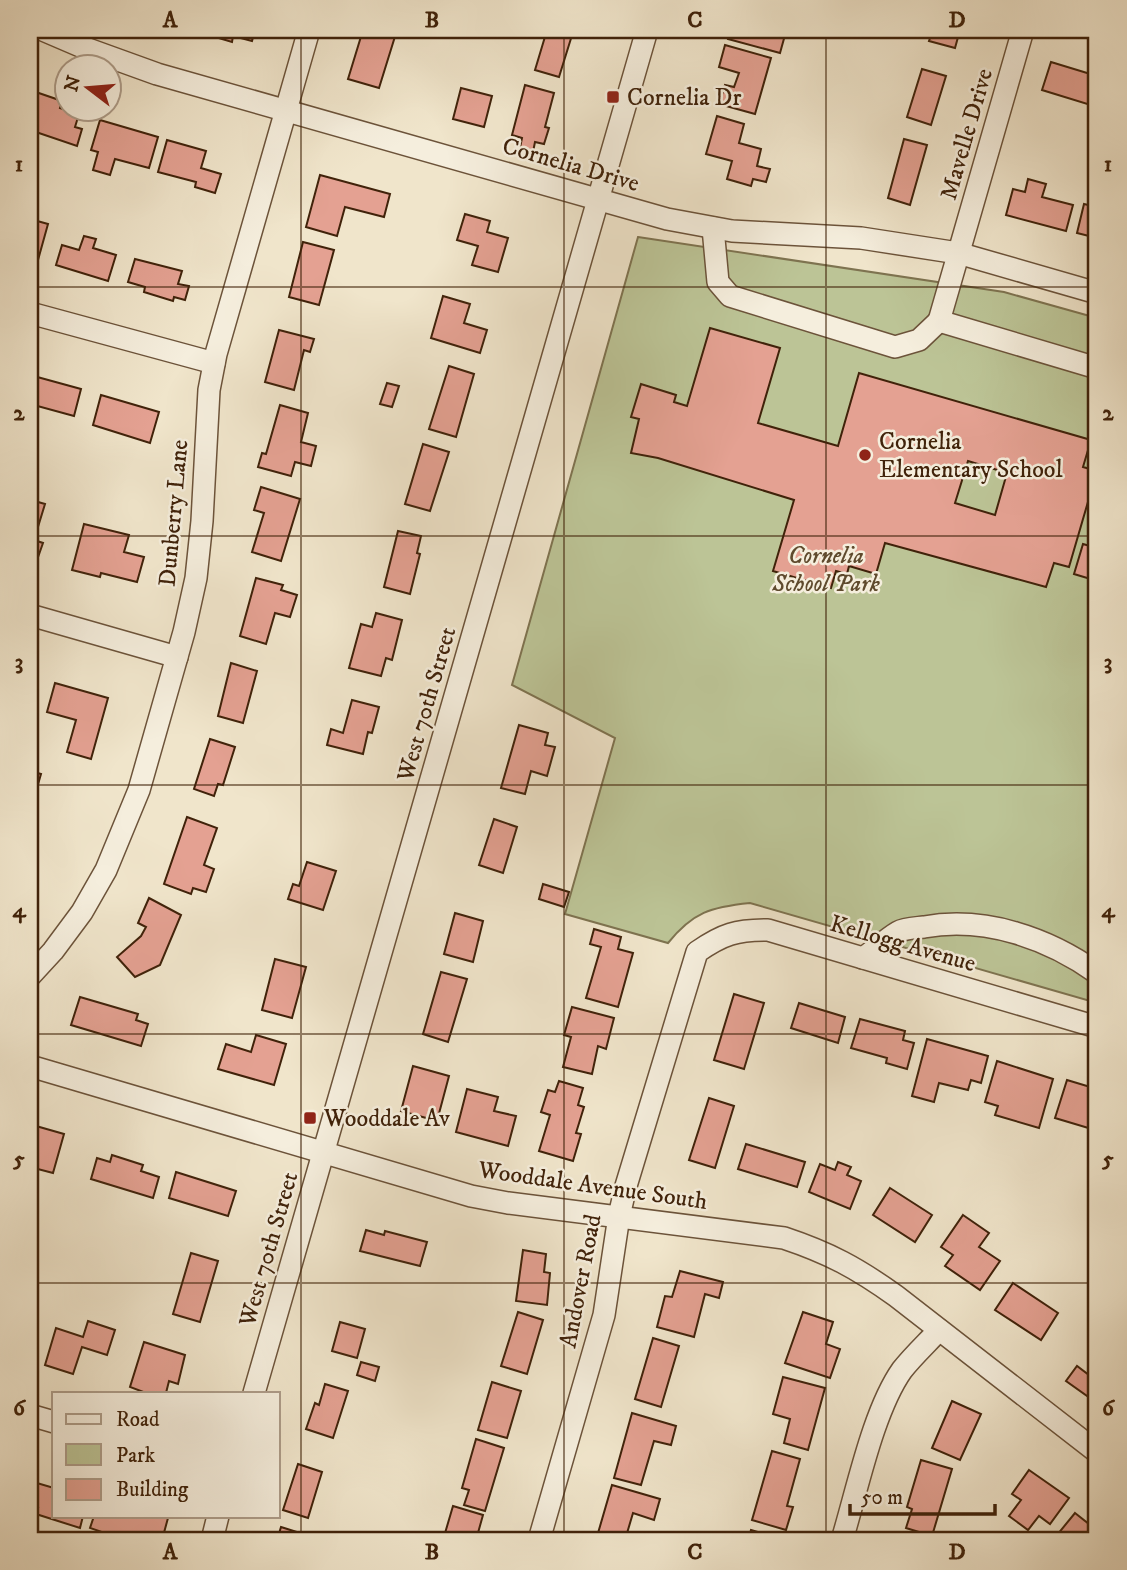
<svg xmlns="http://www.w3.org/2000/svg" width="1127" height="1570" viewBox="0 0 1127 1570" font-family="'IM FELL DW Pica',serif">
<rect width="100%" height="100%" fill="#f0e5cb"/>
<filter id="stains"><feTurbulence type="fractalNoise" baseFrequency=".00286" numOctaves="4"/><feColorMatrix values="0 0 0 0 .2 0 0 0 0 .09 0 0 0 0 .02 0 0 0 .5 -.17"/></filter>
<radialGradient id="worn" r=".72"><stop offset=".6" stop-color="#630" stop-opacity="0"/><stop offset="1" stop-color="#630" stop-opacity=".3"/></radialGradient>
<path fill="#bcc496" stroke="#7e7350" stroke-width="2" d="M638 237 1004 292 1097 318V1003L750 903C711 907 693 912 668 943L565 914 615 738 512 685Z"/>
<g fill="#e4a192" stroke="#40220a" stroke-width="2" fill-rule="evenodd">
<polygon points="203,30 255,30 252,41 233,36 232,42 202,33"/>
<polygon points="363,30 397,30 379,88 348,79"/>
<polygon points="547,30 573,32 559,77 535,70"/>
<polygon points="730,30 776,30 775,33 785,35 780,53 728,39"/>
<polygon points="933,30 960,30 955,48 929,41"/>
<polygon points="725,45 771,58 755,114 719,104 725,85 734,87 739,73 719,67"/>
<polygon points="1051,62 1097,76 1097,107 1042,90"/>
<polygon points="922,69 946,76 931,125 907,117"/>
<polygon points="525,85 554,93 545,127 549,128 544,144 535,142 533,152 520,148 522,138 512,135"/>
<polygon points="461,88 492,96 484,127 453,119"/>
<polygon points="30,90 62,101 60,108 79,114 75,127 82,129 77,146 30,130"/>
<polygon points="717,116 744,124 739,143 761,149 757,166 770,169 766,182 753,179 751,186 727,179 732,161 706,154"/>
<polygon points="100,120 158,137 149,168 115,159 110,175 93,170 98,152 91,150"/>
<polygon points="904,139 927,145 910,205 888,198"/>
<polygon points="167,140 206,151 201,168 221,174 215,193 195,187 196,182 158,172"/>
<polygon points="320,175 390,194 384,217 345,207 337,236 306,227"/>
<polygon points="1028,179 1046,184 1042,197 1073,205 1066,231 1006,215 1013,189 1025,192"/>
<polygon points="1084,204 1097,207 1097,238 1077,233"/>
<polygon points="465,214 490,221 487,232 508,238 498,272 472,265 478,246 457,240"/>
<polygon points="30,219 48,224 38,260 30,258"/>
<polygon points="84,236 96,239 93,248 116,255 108,281 56,265 62,245 79,250"/>
<polygon points="303,242 334,250 319,305 289,297"/>
<polygon points="135,259 182,271 178,284 189,286 185,300 174,297 173,301 144,292 145,287 128,282"/>
<polygon points="443,296 470,304 464,323 487,330 480,353 431,338"/>
<path d="M710 328 780 348 758 423 838 446 859 373 1091 440 1083 467 1097 471 1069 567 1054 563 1046 587 885 543 876 574 849 566 847 574 836 571 831 588 773 571 794 500 658 458 631 453 639 419 631 417 641 384 676 395 674 402 687 406ZM968 461 1007 473 995 515 955 503Z"/>
<polygon points="279,330 314,339 310,352 304,350 294,390 265,382"/>
<polygon points="449,366 474,374 456,437 429,429"/>
<polygon points="30,375 81,389 74,416 30,404"/>
<polygon points="387,383 399,386 392,407 380,404"/>
<polygon points="101,395 159,412 150,443 93,425"/>
<polygon points="280,405 308,413 301,442 316,446 311,466 295,462 291,476 258,467 262,453 266,454"/>
<polygon points="423,444 449,452 430,511 405,504"/>
<polygon points="261,487 300,499 281,561 252,552 264,513 254,510"/>
<polygon points="31,500 45,504 34,540 43,543 37,560 30,558"/>
<polygon points="84,524 129,535 124,552 144,557 137,582 101,573 100,577 72,570"/>
<polygon points="398,531 421,536 417,553 420,554 410,594 384,587"/>
<polygon points="1083,544 1097,548 1097,581 1074,574"/>
<polygon points="256,578 283,585 281,590 297,595 290,617 275,613 266,644 240,636"/>
<polygon points="376,613 402,620 392,660 386,658 381,676 349,668 361,624 372,627"/>
<polygon points="231,663 257,671 243,723 218,716"/>
<polygon points="55,683 108,698 91,759 67,752 76,720 47,712"/>
<polygon points="352,700 379,707 372,733 368,732 363,754 327,745 331,729 343,733"/>
<polygon points="519,725 548,733 545,745 555,747 547,776 531,771 525,794 501,788"/>
<polygon points="210,739 235,747 223,785 218,784 214,796 194,789"/>
<polygon points="30,771 41,774 30,812"/>
<polygon points="187,817 217,828 204,865 214,869 206,892 193,888 191,894 164,884"/>
<polygon points="494,819 517,827 503,873 479,865"/>
<polygon points="307,862 336,871 323,910 288,899 293,884 299,886"/>
<polygon points="543,884 569,892 564,907 539,899"/>
<polygon points="149,898 181,915 160,965 135,977 117,957 141,936 146,927 138,923"/>
<polygon points="455,913 483,921 473,962 444,954"/>
<polygon points="594,929 621,937 618,949 633,953 618,1007 586,998 601,947 590,944"/>
<polygon points="275,959 306,967 292,1018 262,1010"/>
<polygon points="441,972 467,979 448,1042 423,1034"/>
<polygon points="734,994 764,1003 744,1069 714,1060"/>
<polygon points="80,997 138,1014 136,1020 148,1024 141,1046 71,1025"/>
<polygon points="799,1003 845,1017 838,1043 791,1028"/>
<polygon points="572,1007 614,1018 606,1049 598,1046 592,1074 563,1067 571,1037 564,1035"/>
<polygon points="860,1019 905,1031 903,1040 914,1043 907,1069 886,1063 887,1058 851,1048"/>
<polygon points="256,1035 286,1044 274,1085 218,1069 226,1044 251,1052"/>
<polygon points="927,1039 988,1056 981,1083 971,1080 968,1090 939,1083 934,1102 912,1096"/>
<polygon points="997,1061 1053,1079 1039,1128 995,1115 998,1106 985,1102"/>
<polygon points="413,1066 449,1076 437,1121 401,1111"/>
<polygon points="1067,1080 1097,1089 1097,1121 1095,1130 1055,1118"/>
<polygon points="559,1081 583,1088 578,1105 584,1107 576,1133 581,1134 573,1161 539,1151 550,1115 541,1112 548,1090 555,1092"/>
<polygon points="467,1089 498,1097 494,1111 516,1116 508,1146 456,1132"/>
<polygon points="709,1098 734,1106 715,1168 689,1160"/>
<polygon points="36,1126 64,1134 53,1173 30,1167 30,1142"/>
<polygon points="746,1144 805,1162 797,1187 738,1169"/>
<polygon points="112,1155 143,1165 141,1171 159,1177 153,1198 91,1179 97,1158 110,1162"/>
<polygon points="838,1162 851,1167 847,1175 861,1181 850,1209 809,1192 820,1164 835,1170"/>
<polygon points="176,1172 236,1191 228,1216 169,1198"/>
<polygon points="890,1188 932,1215 915,1242 873,1215"/>
<polygon points="963,1215 989,1233 979,1247 1000,1261 980,1290 945,1266 953,1255 941,1247"/>
<polygon points="366,1230 384,1235 385,1231 427,1242 420,1266 360,1251"/>
<polygon points="523,1250 546,1254 544,1272 550,1273 547,1305 516,1301"/>
<polygon points="191,1253 218,1261 200,1322 173,1314"/>
<polygon points="680,1271 723,1282 719,1298 705,1294 694,1337 657,1327 665,1296 672,1297"/>
<polygon points="1013,1283 1058,1313 1041,1340 995,1310"/>
<polygon points="518,1312 543,1320 527,1374 501,1366"/>
<polygon points="803,1312 833,1322 826,1344 840,1349 830,1378 785,1363"/>
<polygon points="88,1321 115,1330 107,1355 82,1347 73,1374 45,1365 56,1328 83,1337"/>
<polygon points="340,1322 365,1329 357,1358 332,1351"/>
<polygon points="653,1338 679,1346 661,1407 635,1399"/>
<polygon points="144,1342 185,1355 178,1384 169,1381 166,1393 146,1393 130,1387"/>
<polygon points="361,1362 379,1367 375,1381 357,1375"/>
<polygon points="1097,1364 1097,1403 1066,1381 1077,1366 1089,1375"/>
<polygon points="783,1377 825,1388 808,1450 784,1443 790,1419 773,1414"/>
<polygon points="492,1382 521,1391 507,1438 478,1430"/>
<polygon points="325,1384 348,1391 333,1438 306,1429 315,1403 319,1405"/>
<polygon points="952,1401 981,1414 960,1460 932,1448"/>
<polygon points="632,1413 676,1426 671,1445 654,1441 641,1485 614,1478"/>
<polygon points="476,1439 504,1448 485,1511 464,1505 469,1490 462,1488"/>
<polygon points="772,1451 800,1459 787,1506 793,1507 786,1530 752,1520"/>
<polygon points="921,1460 952,1469 932,1536 906,1528 912,1509 907,1507"/>
<polygon points="298,1464 322,1472 308,1518 283,1510"/>
<polygon points="1029,1470 1069,1498 1050,1524 1039,1516 1028,1530 1009,1516 1021,1500 1012,1494"/>
<polygon points="30,1481 54,1488 54,1516 83,1516 80,1528 36,1514 38,1508 30,1506"/>
<polygon points="612,1485 660,1499 654,1520 633,1513 625,1540 596,1540"/>
<polygon points="453,1506 483,1515 476,1540 443,1540"/>
<polygon points="1075,1513 1089,1524 1093,1519 1097,1522 1097,1540 1064,1540 1057,1535"/>
<polygon points="94,1516 160,1516 168,1518 162,1540 125,1540 90,1528"/>
<polygon points="281,1527 319,1539 318,1540 277,1540"/>
<polygon points="751,1530 782,1539 782,1540 748,1540"/>
</g>
<g fill="none" stroke-linecap="round" stroke-linejoin="round">
<defs>
<g id="minor">
<polyline points="43,30 85,48 157,74 667,219 732,231 861,238 958,253 1097,293"/>
<polyline points="1023,30 939,321 1097,368"/>
<polyline points="713,228 718,282 730,296 895,347 919,340 939,321"/>
<polyline points="30,313 214,363"/>
<polyline points="30,615 177,657"/>
<path d="M863 958C875 950 886 939 898 932 905 928 916 928 924 927 985 916 1048 938 1097 973"/>
<polyline points="30,976 53,951 82,912 106,870 139,790 184,632 196,578 202,521 209,390 216,354 309,30"/>
<path d="M30 1066 471 1196 508 1203 784 1238C829 1253 857 1268 896 1296L1097 1452"/>
<polyline points="254,1393 647,30"/>
<polyline points="30,1415 54,1422"/>
<polyline points="212,1540 218,1516"/>
<path d="M539 1540 604 1315 619 1216 626 1186 697 952C723 934 736 930 768 930L1097 1027"/>
<path d="M842 1540C857 1491 873 1411 902 1370 913 1356 927 1343 939 1330"/>
</g>
</defs>
<use href="#minor" stroke="#6c533a" stroke-width="24"/>
<use href="#minor" stroke="#f5eedd" stroke-width="21"/>
</g>
<path fill="none" stroke="#40220a" stroke-width="2" stroke-opacity="0.55" d="M301 30V1540M564 30V1540M826 30V1540M30 287H1097M30 536H1097M30 785H1097M30 1034H1097M30 1283H1097"/>
<g fill="#8f2418" stroke="#f5eedd" stroke-width="2.5">
<rect x="606" y="90" width="14" height="14" rx="3.5"/>
<circle cx="865" cy="455" r="7"/>
<rect x="303" y="1111" width="14" height="14" rx="3.5"/>
</g>
<g text-anchor="middle" stroke-width="5" stroke-linejoin="round" paint-order="stroke">
<g font-size="24" fill="#40220a" stroke="#f5eedd" text-anchor="start">
<text x="627" y="105">Cornelia Dr</text>
<text x="879" y="449">Cornelia<tspan x="879" dy="28">Elementary School</tspan></text>
<text x="324" y="1126">Wooddale Av</text>
</g>
<g font-size="24" fill="#40220a" stroke="#f5eedd">
<text transform="translate(966 134) rotate(-74)" y="8">Mavelle Drive</text>
<text transform="translate(571 164) rotate(16)" y="8">Cornelia Drive</text>
<text transform="translate(173 513) rotate(-85)" y="8">Dunberry Lane</text>
<text transform="translate(426 704) rotate(-74)" y="8">West 70th Street</text>
<text transform="translate(903 943) rotate(16)" y="8">Kellogg Avenue</text>
<text transform="translate(593 1185) rotate(8)" y="8">Wooddale Avenue South</text>
<text transform="translate(268 1249) rotate(-74)" y="8">West 70th Street</text>
<text transform="translate(580 1281) rotate(-79)" y="8">Andover Road</text>
</g>
<g font-size="24" font-style="italic" fill="#5f4a2d" stroke="#f5eedd">
<text x="826" y="563">Cornelia<tspan x="826" dy="28">School Park</tspan></text>
</g>
</g>
<rect width="1127" height="1570" fill="none" stroke="#f0e5cb" stroke-width="77"/>
<rect x="52" y="1392" width="228" height="126" fill="#f5eedd" stroke="#ad9c89" stroke-width="2"/>
<rect x="66" y="1414" width="35" height="10" fill="#f5eedd" stroke="#ad9c89" stroke-width="2"/>
<text x="116" y="1426" font-size="21" fill="#40220a">Road</text>
<rect x="66" y="1444" width="35" height="21" fill="#bcc496" stroke="#ad9c89" stroke-width="2"/>
<text x="116" y="1462" font-size="21" fill="#40220a">Park</text>
<rect x="66" y="1479" width="35" height="21" fill="#e4a192" stroke="#ad9c89" stroke-width="2"/>
<text x="116" y="1496" font-size="21" fill="#40220a">Building</text>
<g transform="translate(88 88) rotate(286)"><circle r="33" fill="#f5eedd" stroke="#ad9c89" stroke-width="2"/>
<path d="M0-5L12 26L0 18L-12 26Z" fill="#8f2418"/>
<text y="-10" font-size="19" font-weight="bold" text-anchor="middle" fill="#40220a">N</text>
</g>
<path d="M850 1504v10h145v-10" fill="none" stroke="#40220a" stroke-width="3.5"/>
<text x="861" y="1504" font-size="21" fill="#40220a" stroke="#f5eedd" stroke-width="5" paint-order="stroke">50 m</text>
<rect x="38" y="38" width="1050" height="1494" fill="none" stroke="#40220a" stroke-width="2.5"/>
<g font-size="23" text-anchor="middle" font-weight="bold" fill="#40220a">
<text x="170" y="27">A</text>
<text x="432" y="27">B</text>
<text x="695" y="27">C</text>
<text x="957" y="27">D</text>
<text x="19" y="171">1</text>
<text x="1108" y="171">1</text>
<text x="19" y="420">2</text>
<text x="1108" y="420">2</text>
<text x="19" y="669">3</text>
<text x="1108" y="669">3</text>
<text x="19" y="917">4</text>
<text x="1108" y="917">4</text>
<text x="19" y="1166">5</text>
<text x="1108" y="1166">5</text>
<text x="19" y="1415">6</text>
<text x="1108" y="1415">6</text>
<text x="170" y="1559">A</text>
<text x="432" y="1559">B</text>
<text x="695" y="1559">C</text>
<text x="957" y="1559">D</text>
</g>
<rect width="100%" height="100%" filter="url(#stains)"/>
<rect width="100%" height="100%" fill="url(#worn)"/>
</svg>
